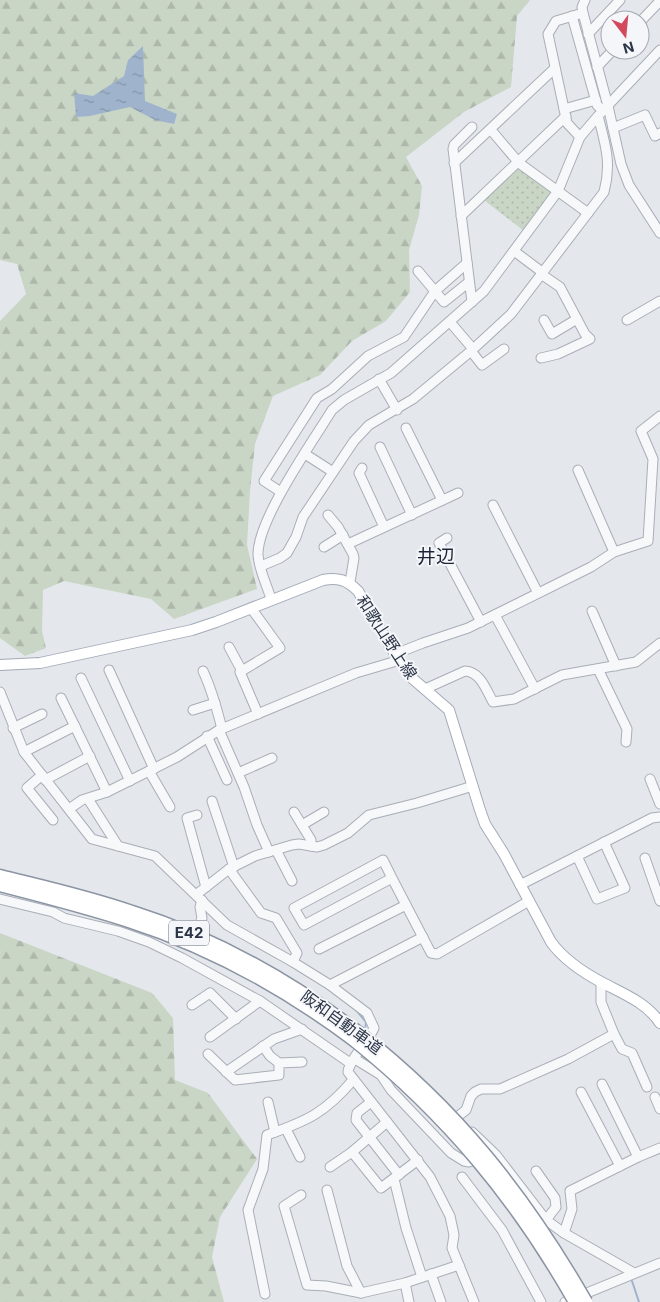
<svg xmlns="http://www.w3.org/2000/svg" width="660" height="1302" viewBox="0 0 660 1302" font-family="Inter,'Noto Sans JP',sans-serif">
<defs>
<pattern id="green-dots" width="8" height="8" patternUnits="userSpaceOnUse" patternTransform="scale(1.25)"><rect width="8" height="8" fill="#c9d6c5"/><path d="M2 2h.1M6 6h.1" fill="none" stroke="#adb8ab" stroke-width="1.8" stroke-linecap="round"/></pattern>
<pattern id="forest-firs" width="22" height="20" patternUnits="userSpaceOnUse" patternTransform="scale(1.25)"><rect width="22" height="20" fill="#c9d6c5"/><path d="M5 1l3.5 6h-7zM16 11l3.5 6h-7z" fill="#adb8ab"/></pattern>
<pattern id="water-ripples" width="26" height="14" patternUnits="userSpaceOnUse" patternTransform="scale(1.25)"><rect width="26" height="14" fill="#9fb4cc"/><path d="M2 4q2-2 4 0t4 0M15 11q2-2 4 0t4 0" fill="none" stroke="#8293a7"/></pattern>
</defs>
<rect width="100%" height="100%" fill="#e4e7ec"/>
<polygon fill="url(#green-dots)" points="519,166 552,190 524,231 484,200"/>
<g fill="url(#forest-firs)">
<polygon points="0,0 530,0 517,16 511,87 464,112 406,157 422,186 419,215 409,250 410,292 386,321 352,341 320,375 273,396 255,444 250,491 247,545 257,589 174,619 151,599 64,581 43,590 42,631 46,648 25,656 0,638 0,321 26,294 17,264 0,260"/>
<polygon points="0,933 152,993 173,1018 175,1080 208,1093 257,1159 220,1217 212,1257 224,1302 0,1302"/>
</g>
<polygon fill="url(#water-ripples)" points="143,46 145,101 177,114 174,124 155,120 130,107 90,116 76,117 74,93 93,96 124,76 128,60"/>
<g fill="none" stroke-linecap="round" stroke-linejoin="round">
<g stroke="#9fb4cc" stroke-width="2">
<polyline points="356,1010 366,1022 365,1031"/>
<polyline points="632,1281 639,1302"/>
</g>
<defs>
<g id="minor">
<polyline points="585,0 582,7 583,13 608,106 621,164 629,185 660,233"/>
<polyline points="572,16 597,105 603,111"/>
<polyline points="640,22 660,1"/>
<polyline points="588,34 620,0"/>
<polyline points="597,67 613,50"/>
<polyline points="564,109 596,100"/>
<polyline points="613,128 645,115 655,136 660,133"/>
<polyline points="491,130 519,163 588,213"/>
<polyline points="580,137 567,123 548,34 556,21 583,13"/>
<polyline points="454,163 555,68"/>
<polyline points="461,216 566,116"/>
<polyline points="514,251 542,272"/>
<polyline points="418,271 444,302 469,282"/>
<polyline points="472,302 453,149 454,145 472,127"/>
<polyline points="544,320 552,334 577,319"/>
<polyline points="627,320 660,301"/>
<polyline points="450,322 473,349"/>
<polyline points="471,351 482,365 504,349"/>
<polyline points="541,358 558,354 590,339 585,334 560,287 541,274"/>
<polyline points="379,379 397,410"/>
<polyline points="406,428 442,500"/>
<polyline points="380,447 412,515"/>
<polyline points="305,454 333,472"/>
<polyline points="362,468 359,473 384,527"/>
<polyline points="578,470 614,552"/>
<polyline points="281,492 264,481 317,398 332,389 368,356 404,337 435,291 467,263"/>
<polyline points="493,505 538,593"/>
<polyline points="328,515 338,527 353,554 354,558 350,582"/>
<polyline points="447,538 439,543 481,622"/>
<polyline points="348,544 458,493"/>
<polyline points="324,547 343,535"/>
<path d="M261 566 280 558 287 553 296 537 303 517 354 441 369 425 413 399 471 351 511 314 604 192C612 163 605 143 598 116"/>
<path d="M271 599C267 585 259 570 258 555 257 520 313 441 332 410L344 400 391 373 484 291 558 191 580 137 598 116 660 50"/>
<polyline points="251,608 280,648 240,672 258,714"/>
<polyline points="592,611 616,666"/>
<polyline points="495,615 535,689"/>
<polyline points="229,647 242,671"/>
<polyline points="395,654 423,643 468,628 591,567 614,552 648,541 653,459 641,431 660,416"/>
<polyline points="598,669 627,729 626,742"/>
<polyline points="109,670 154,769"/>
<path d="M203 671C212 690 217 709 222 729"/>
<polyline points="81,678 130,781"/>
<path d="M425 689 465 671C481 672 486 690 493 702L514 699 562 675 636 662 660 643"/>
<path d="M0 692 24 752 92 839 155 856 227 925 293 962 330 985 367 1013 374 1028C368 1042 349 1060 348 1072L430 1177 450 1216 454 1235 452 1248 474 1302"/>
<polyline points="61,698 107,792"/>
<polyline points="193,710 215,703"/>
<polyline points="13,728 42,714"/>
<polyline points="219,730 244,787 257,825 269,852"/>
<polyline points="207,736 227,780"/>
<polyline points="24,752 75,726"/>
<polyline points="149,771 170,807"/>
<polyline points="238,773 272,758"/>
<polyline points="42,775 27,788 53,820"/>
<polyline points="650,779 660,804"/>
<polyline points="45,780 90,756"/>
<polyline points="88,799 118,846"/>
<polyline points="212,801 234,867"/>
<polyline points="69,809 82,800 107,792 177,757 219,730 356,673 400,660"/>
<polyline points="294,812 311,840 311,846"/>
<polyline points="197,815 187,818 206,887"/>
<polyline points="302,825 324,812"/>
<polyline points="276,850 292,881"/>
<polyline points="577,856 597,899 625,888 604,842"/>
<polyline points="645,858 660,901"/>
<polyline points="229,869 261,913 276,918 297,953 293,962"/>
<polyline points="392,878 383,860 294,908 304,925 392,878 431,953 437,954 529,901"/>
<polyline points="520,885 652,818 660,817"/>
<polyline points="197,894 229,869 255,856 292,845 299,844 317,847 324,845 348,833 369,815 417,803 473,786"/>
<polyline points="0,899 53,912 64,918 118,931 149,942 182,958 260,1001 350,1063"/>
<polyline points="198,928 202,918 200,907 202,900"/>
<polyline points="319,949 406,905"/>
<polyline points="330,985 423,937"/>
<polyline points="192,1005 210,993 236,1019"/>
<polyline points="614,1034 622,1049 632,1053 647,1087"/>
<polyline points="210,1037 260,1001"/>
<polyline points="263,1046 270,1056 279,1063"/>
<polyline points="208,1054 235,1080 279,1075 279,1063 302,1062"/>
<polyline points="355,1059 381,1075 391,1090 451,1153 464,1161 469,1162 481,1159"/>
<polyline points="226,1072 274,1039 302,1029"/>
<polyline points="602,1084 638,1157"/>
<polyline points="581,1092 620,1166"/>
<polyline points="655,1097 660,1109"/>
<polyline points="268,1102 275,1132"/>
<polyline points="371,1102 357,1113 356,1120 399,1175"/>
<polyline points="457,1117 466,1110 471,1096 475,1092 481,1089 500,1089 568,1059 614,1034 601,1002 601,982"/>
<polyline points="286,1129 300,1157"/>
<polyline points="472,1132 496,1155 546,1220 564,1233 634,1273"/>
<polyline points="352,1152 387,1122"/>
<polyline points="330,1167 352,1152 381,1188 418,1160"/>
<polyline points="536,1171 555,1198 556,1207 546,1220"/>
<polyline points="462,1177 502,1230 541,1302"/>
<polyline points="394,1179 406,1228 422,1277"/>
<polyline points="327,1190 347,1266 361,1293"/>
<polyline points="301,1195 284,1206 307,1285 326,1286 361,1293 405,1283"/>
<polyline points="564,1233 572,1209 570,1191 638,1157 660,1148"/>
<polyline points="431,1274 441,1302"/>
<path d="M265 1294 248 1210 263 1169 267 1135C307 1121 325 1113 353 1080"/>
<polyline points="409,1302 405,1283 459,1265"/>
<polyline points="565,1302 660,1263"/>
</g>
<path id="major" d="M0 665 40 663 192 630 216 622 323 580C338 577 347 580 358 591L395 654 413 679 449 710 480 810 485 824 504 854 551 942C564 960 584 973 603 983 624 994 647 1003 660 1023"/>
<g id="highway">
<path d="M0 876C44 887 89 897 132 912 214 938 291 981 359 1033"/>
<path d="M0 885C43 896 86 907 129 921 210 947 286 989 354 1040"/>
</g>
</defs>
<use href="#minor" stroke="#a9aeb7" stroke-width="11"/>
<use href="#major" stroke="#a3abb8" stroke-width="12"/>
<use href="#highway" stroke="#8b94a3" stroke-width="15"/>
<use href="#minor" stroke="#f7f8fa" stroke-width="9"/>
<use href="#major" stroke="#fff" stroke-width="10"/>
<use href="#highway" stroke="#fff" stroke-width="12"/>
<defs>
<g id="highway-bridge">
<path d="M359 1033C457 1110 524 1194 586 1302"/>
<path d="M354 1040C447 1115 516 1198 575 1302"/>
</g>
</defs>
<use href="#highway-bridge" stroke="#8b94a3" stroke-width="15" stroke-linecap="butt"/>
<use href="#highway-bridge" stroke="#fff" stroke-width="12"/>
</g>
<g text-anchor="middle" stroke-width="4" stroke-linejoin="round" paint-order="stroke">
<rect fill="#f4f6f9" stroke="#676e7b" stroke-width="1" x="169" y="920.5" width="40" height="25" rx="4"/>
<g font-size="15" font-weight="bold" fill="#2b3445">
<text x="189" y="938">E42</text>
</g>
<g font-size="16" fill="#2b3445" stroke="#f4f6f9">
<text transform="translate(387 637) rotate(57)" y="6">和歌山野上線</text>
<text transform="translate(342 1022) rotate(36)" y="6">阪和自動車道</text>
</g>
<g font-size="19" fill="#1d2536" stroke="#f4f6f9">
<text x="436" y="563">井辺</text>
</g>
</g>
<g transform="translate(625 35) rotate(164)"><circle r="24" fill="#f4f6f9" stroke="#a4a8b1"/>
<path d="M0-4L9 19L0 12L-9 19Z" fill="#d1495b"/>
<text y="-8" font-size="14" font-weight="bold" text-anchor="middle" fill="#2b3445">N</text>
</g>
</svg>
